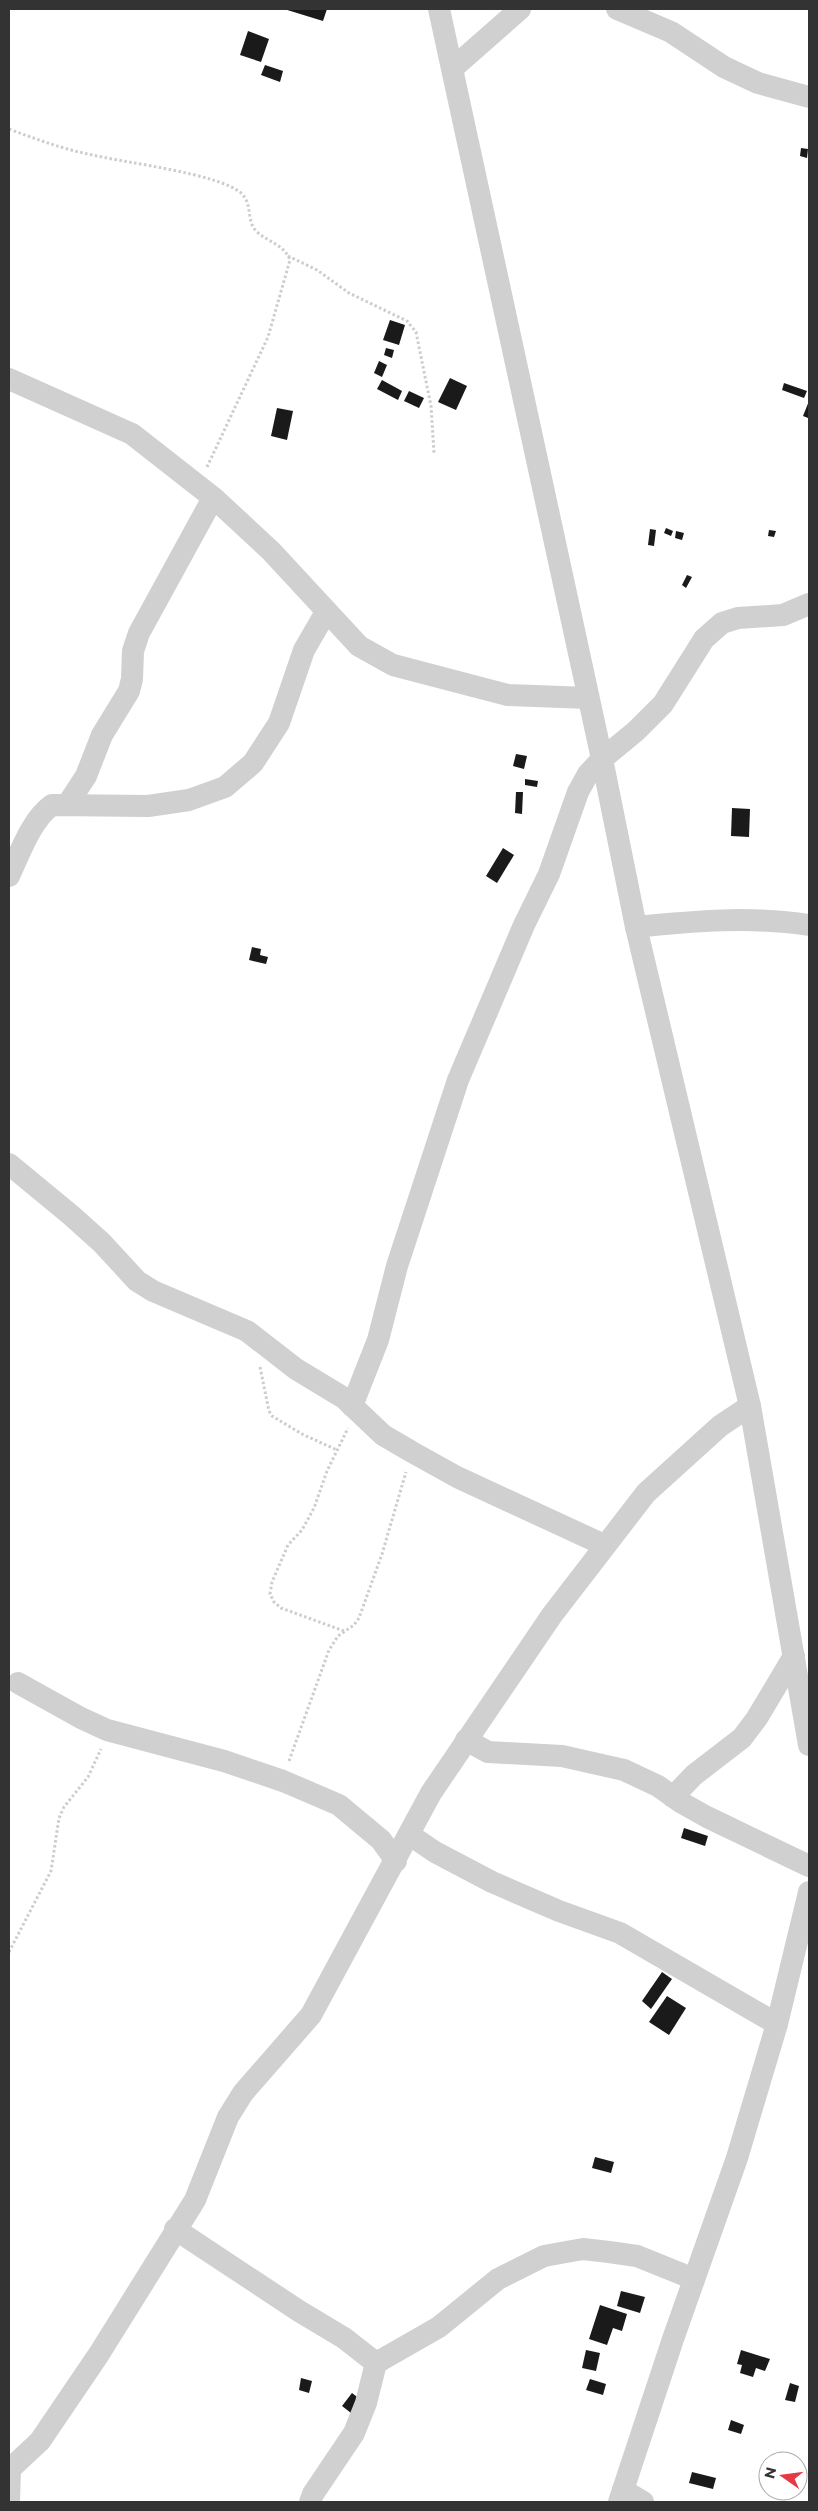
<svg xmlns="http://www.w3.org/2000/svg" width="818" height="2511" viewBox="0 0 818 2511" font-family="Montserrat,sans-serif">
<rect width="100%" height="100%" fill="#fff"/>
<g fill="#1a1a1a">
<polygon points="284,9 327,9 323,21"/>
<polygon points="248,31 269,39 261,62 240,55"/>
<polygon points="265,65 283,71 280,82 261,75"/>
<polygon points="801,148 808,149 807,158 800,156"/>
<polygon points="390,320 405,325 399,345 383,340"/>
<polygon points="386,348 394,350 392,358 384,355"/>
<polygon points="379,361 387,365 382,377 374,373"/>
<polygon points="450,378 467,386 456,410 438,402"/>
<polygon points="382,380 402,391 398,400 377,389"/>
<polygon points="784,383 807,391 804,398 782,390"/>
<polygon points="409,391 424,398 419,408 404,401"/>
<polygon points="809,401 809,415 808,418 803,416"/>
<polygon points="277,408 293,411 287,440 271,436"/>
<polygon points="666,528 673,531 671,536 664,533"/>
<polygon points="650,529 656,530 654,546 648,545"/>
<polygon points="769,530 776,531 774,537 768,536"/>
<polygon points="676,531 684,533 682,540 675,538"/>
<polygon points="687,575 692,577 686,588 682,585"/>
<polygon points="516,754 527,756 524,769 513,766"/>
<polygon points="525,779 538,781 537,787 525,785"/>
<polygon points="516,792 523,792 522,814 515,813"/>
<polygon points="732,808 750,809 749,837 731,836"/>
<polygon points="503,848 514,855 497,883 486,876"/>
<polygon points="252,947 261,949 260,955 268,957 266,964 249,960"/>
<polygon points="684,1828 708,1836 705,1846 681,1838"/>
<polygon points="662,1972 672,1979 651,2009 642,2001"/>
<polygon points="667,1996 686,2008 669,2035 649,2022"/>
<polygon points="595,2157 614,2162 611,2173 592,2168"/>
<polygon points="621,2291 645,2297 640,2313 617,2306"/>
<polygon points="600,2305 627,2314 622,2331 613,2328 607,2345 589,2339"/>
<polygon points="586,2350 600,2353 596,2371 582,2368"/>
<polygon points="741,2350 770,2359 765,2371 756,2368 753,2377 740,2373 742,2365 737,2364"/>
<polygon points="301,2378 312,2381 309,2393 299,2390"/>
<polygon points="590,2379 606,2384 603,2395 586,2390"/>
<polygon points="790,2383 799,2386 795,2402 785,2400"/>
<polygon points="352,2393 361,2400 351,2413 342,2406"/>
<polygon points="731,2420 744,2425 741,2434 728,2430"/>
<polygon points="692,2472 716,2478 713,2489 689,2483"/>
</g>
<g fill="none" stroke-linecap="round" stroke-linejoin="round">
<g stroke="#cdcdcd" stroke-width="3" stroke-dasharray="2.5 2.5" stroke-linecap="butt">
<path d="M9 129C38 140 66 150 97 156 128 163 219 174 241 193 253 204 246 220 256 231 267 242 284 244 290 260L268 337 207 467"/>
<polyline points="288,256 317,270 349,293 407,321 416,332 431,406 434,453"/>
<polyline points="260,1367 269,1411 272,1416 302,1434 337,1450"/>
<polyline points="344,1631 281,1608 274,1602 270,1594 272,1582 288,1545 302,1530 314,1508 327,1471 348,1428"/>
<polyline points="289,1761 329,1650 338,1636 354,1625 359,1618 382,1554 406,1472"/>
<polyline points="9,1952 51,1871 59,1818 64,1807 88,1777 101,1749"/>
</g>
<g stroke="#d0d0d0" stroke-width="22">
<polyline points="439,9 602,759 636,927 750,1406 809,1745"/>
<polyline points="617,9 671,32 724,67 758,83 809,97"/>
<polyline points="453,68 520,9"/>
<polyline points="9,379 132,434 215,499 271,551 359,646 393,665 508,695 588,698"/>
<polyline points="67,805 86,776 102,735 129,691 132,679 133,651 139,633 213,498"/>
<path d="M9 876C20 853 31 820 52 805L148 806 189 800 225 787 253 763 279 723 304 650 326 612"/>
<path d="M636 927C694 921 751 916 809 925"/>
<polyline points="9,1164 72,1216 102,1243 137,1281 153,1291 247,1331 296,1369 344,1398 383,1435 412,1452 457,1477 604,1545"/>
<polyline points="352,1406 378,1340 397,1266 458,1080 524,925 549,874 578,792 588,774 602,759 636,731 663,704 704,639 722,623 738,618 783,615 809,604"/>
<polyline points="18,1683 81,1718 107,1730 224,1761 283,1781 339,1805 381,1840 396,1861"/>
<polyline points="466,1740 488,1752 562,1756 624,1770 658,1786 682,1803 707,1817 809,1866"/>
<polyline points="673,1797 694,1775 742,1738 757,1718 794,1656"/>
<polyline points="410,1835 435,1852 492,1882 559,1911 620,1933 777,2024"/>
<polyline points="175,2229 299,2311 344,2338 376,2363 366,2403 354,2433 313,2494 310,2502"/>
<polyline points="376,2363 439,2327 498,2279 544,2256 583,2249 609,2252 637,2256 694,2279"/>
<polyline points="9,2470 40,2441 99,2354 195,2200 228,2117 243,2093 311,2015 431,1793 552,1615 646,1493 720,1426 750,1406"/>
<polyline points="623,2490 643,2502"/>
<polyline points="9,2502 10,2469"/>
<polyline points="619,2502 673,2339 737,2158 777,2024 809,1892"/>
</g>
</g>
<rect width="818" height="2511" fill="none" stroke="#333333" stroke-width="20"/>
<g transform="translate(783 2476) rotate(284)"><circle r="24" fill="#ffffff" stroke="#adadad"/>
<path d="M0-4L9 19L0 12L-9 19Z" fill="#e63946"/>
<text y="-8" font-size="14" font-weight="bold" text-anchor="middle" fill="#333333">N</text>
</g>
</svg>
